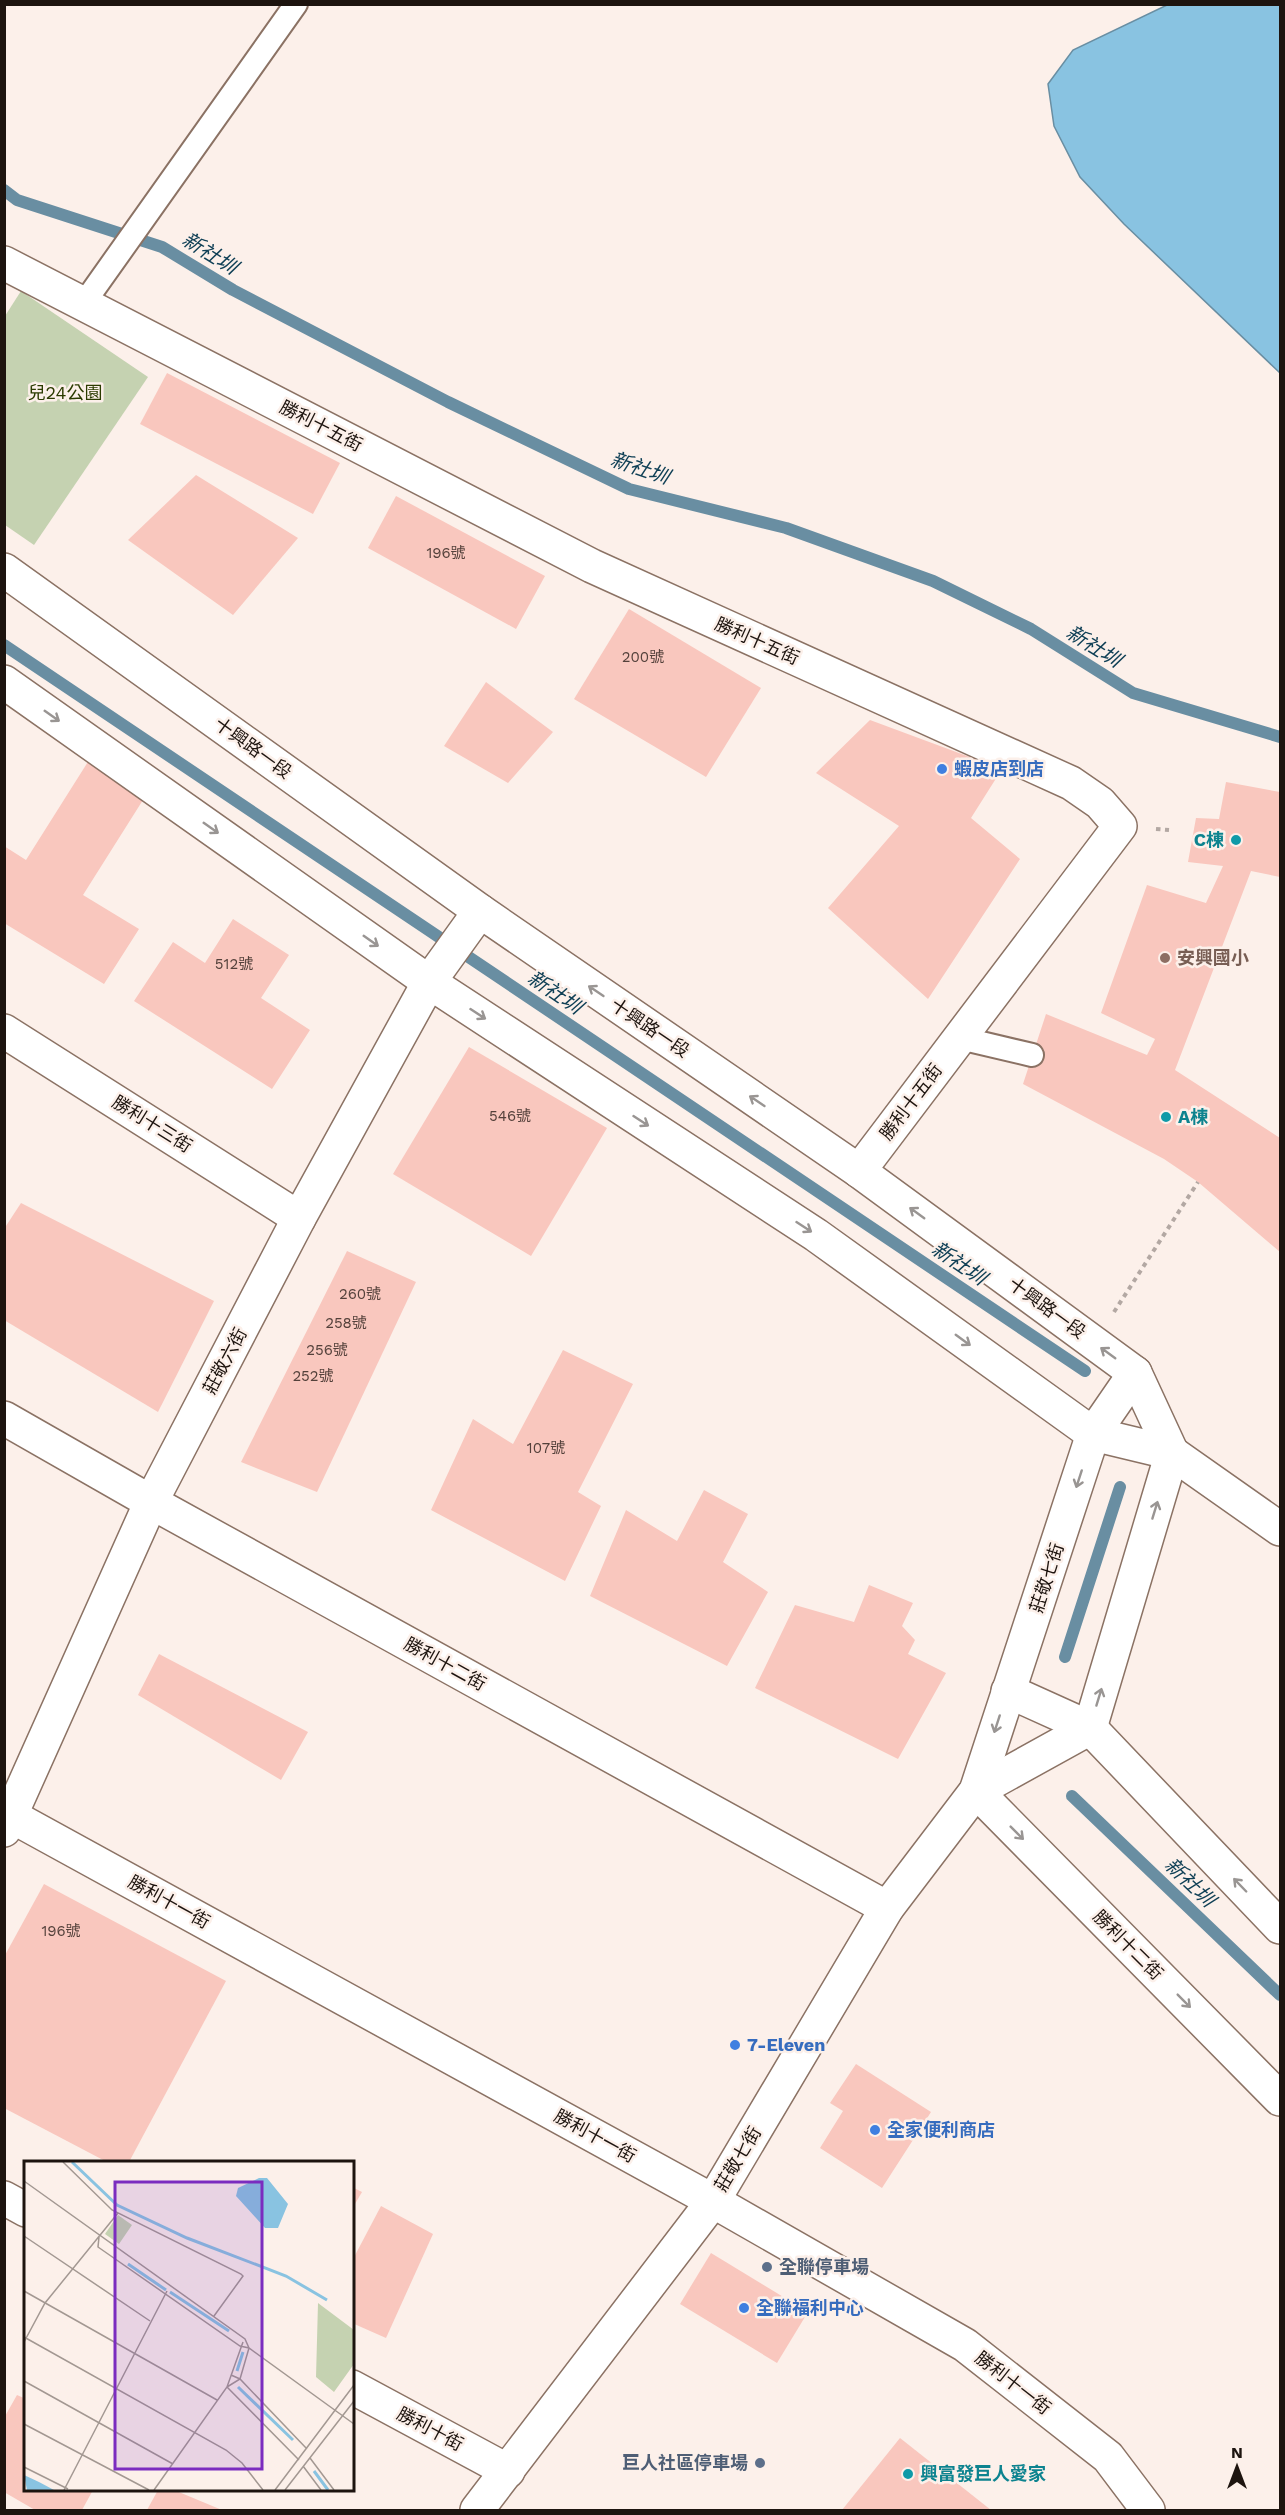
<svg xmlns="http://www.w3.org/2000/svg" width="1285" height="2515" viewBox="0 0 1285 2515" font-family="'Work Sans','Noto Sans TC',sans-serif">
<rect width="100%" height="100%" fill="#fcf0ea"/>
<polygon fill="#c5d2b1" points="21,291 148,377 34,545 5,525 5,316"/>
<polygon fill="#89c3e1" stroke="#698ea2" stroke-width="1.5" points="1167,5 1280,5 1280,373 1124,224 1080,177 1054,126 1048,84 1073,50"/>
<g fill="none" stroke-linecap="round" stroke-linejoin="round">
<g stroke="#698ea2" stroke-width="12">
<polyline points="4,190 17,200 162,247 233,290 448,402 629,489 786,528 933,581 1031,629 1133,693 1280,737"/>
<polyline points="4,645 1085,1371"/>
<polyline points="1065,1657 1120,1487"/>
<polyline points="1072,1796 1280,1995"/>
</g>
</g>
<g fill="#f9c7be">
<polygon points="167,373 340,463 313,514 140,424"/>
<polygon points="196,475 298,538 233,615 128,540"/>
<polygon points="396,496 545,576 516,629 368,548"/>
<polygon points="629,609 761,688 706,777 574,699"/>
<polygon points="486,682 553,732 508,783 444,746"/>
<polygon points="870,720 1002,769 971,818 1020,859 928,999 828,908 899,826 816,773"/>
<polygon points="91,757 148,792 83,895 139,929 104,984 4,923 4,846 26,860"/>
<polygon points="1226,782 1280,792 1280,877 1251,871 1175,1070 1280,1138 1280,1252 1198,1182 1164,1159 1023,1084 1046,1014 1147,1055 1155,1039 1101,1013 1147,885 1206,903 1223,866 1188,862 1196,818 1219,819"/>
<polygon points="233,919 289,955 261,998 310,1030 272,1089 134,1001 173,942 205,963"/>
<polygon points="469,1047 607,1128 531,1256 393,1174"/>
<polygon points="21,1203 214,1301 158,1412 4,1320 4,1229"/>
<polygon points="347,1251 416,1282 317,1492 241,1462"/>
<polygon points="563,1350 633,1384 578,1492 601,1506 565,1581 431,1510 473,1419 513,1444"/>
<polygon points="704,1490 748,1514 723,1562 768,1592 727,1666 590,1596 626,1510 677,1541"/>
<polygon points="869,1585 913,1603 902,1626 915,1640 908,1654 946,1673 898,1759 755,1688 795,1605 854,1622"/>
<polygon points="159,1654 308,1732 281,1780 138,1695"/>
<polygon points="44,1884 226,1981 129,2162 107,2162 4,2108 4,1957"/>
<polygon points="856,2064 931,2112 882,2188 820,2148 843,2111 830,2103"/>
<polygon points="352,2187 362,2192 352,2209"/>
<polygon points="381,2206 433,2234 386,2338 352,2323 352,2261"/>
<polygon points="711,2253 808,2312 777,2363 680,2304"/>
<polygon points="17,2395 26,2399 26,2490 93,2490 82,2510 35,2510 4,2492 4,2418"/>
<polygon points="900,2438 991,2510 842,2510"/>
<polygon points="158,2490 174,2490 222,2510 147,2510"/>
</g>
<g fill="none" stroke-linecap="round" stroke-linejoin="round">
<defs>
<g id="lane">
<polyline points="84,303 296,4"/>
<polyline points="960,1038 1032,1055"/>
</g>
<g id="street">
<polyline points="4,263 592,566 1071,783 1100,803 1120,826 859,1171"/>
<polyline points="4,1031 299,1218"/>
<polyline points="4,1418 151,1502 887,1908"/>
<polyline points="1008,1691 1090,1728 1280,1927"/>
<polyline points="976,1791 1280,2099"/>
<polyline points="976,1791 1090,1728 1172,1453"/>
<polyline points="4,1812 713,2201 965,2345 1108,2457 1148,2510"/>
<polyline points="4,1830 151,1502 299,1218 429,982 480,911"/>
<polyline points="4,2198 26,2210"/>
<polyline points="352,2387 508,2471"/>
<polyline points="477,2510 713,2201 887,1908 976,1791 1093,1434 1135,1373"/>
</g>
<g id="secondary">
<polyline points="4,570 480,911 859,1171 1135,1373 1172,1453"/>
<polyline points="4,682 429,982 816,1235 1093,1434 1172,1453 1280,1529"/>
</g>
</defs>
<use href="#lane" stroke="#8b7264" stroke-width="26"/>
<use href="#street" stroke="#8b7264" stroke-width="36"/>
<use href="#secondary" stroke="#8b7264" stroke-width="36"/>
<g stroke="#b3a8a3" stroke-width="4" stroke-dasharray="4.5 4.5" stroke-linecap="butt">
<polyline points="1156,829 1169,830"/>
<polyline points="1114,1312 1198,1182"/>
</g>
<use href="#lane" stroke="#fff" stroke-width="22"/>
<use href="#street" stroke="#fff" stroke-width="33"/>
<use href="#secondary" stroke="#fff" stroke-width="33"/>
</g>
<defs><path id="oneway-shaft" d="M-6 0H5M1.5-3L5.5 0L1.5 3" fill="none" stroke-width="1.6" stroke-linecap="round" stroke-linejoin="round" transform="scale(1.5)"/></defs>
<g stroke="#999593">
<use href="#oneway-shaft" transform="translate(52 716) rotate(35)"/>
<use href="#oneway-shaft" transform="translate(211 828) rotate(35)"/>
<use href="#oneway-shaft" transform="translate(371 941) rotate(35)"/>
<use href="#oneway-shaft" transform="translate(596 991) rotate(-146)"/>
<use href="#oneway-shaft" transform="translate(478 1014) rotate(33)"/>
<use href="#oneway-shaft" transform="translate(757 1101) rotate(-146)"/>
<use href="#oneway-shaft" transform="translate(641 1121) rotate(33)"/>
<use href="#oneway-shaft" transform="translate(917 1213) rotate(-144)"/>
<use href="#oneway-shaft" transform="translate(804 1227) rotate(33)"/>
<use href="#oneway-shaft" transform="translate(963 1340) rotate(36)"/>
<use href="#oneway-shaft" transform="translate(1108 1353) rotate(-144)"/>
<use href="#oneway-shaft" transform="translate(1079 1479) rotate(108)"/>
<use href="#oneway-shaft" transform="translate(1155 1510) rotate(-73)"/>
<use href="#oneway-shaft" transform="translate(1099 1697) rotate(-73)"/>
<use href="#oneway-shaft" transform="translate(997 1724) rotate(108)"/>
<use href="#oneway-shaft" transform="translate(1017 1833) rotate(45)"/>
<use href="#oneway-shaft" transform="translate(1240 1885) rotate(-134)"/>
<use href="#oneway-shaft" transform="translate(1184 2001) rotate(45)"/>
</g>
<g fill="#3f7fe0" stroke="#fcf0ea" stroke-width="2">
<circle cx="942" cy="769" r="6"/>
<circle cx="735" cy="2045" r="6"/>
<circle cx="875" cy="2130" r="6"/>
<circle cx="744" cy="2308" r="6"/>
</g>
<g fill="#0f9aa8" stroke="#fcf0ea" stroke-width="2">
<circle cx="1236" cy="840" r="6"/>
<circle cx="1166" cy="1117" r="6"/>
<circle cx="908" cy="2474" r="6"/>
</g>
<circle fill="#8d6e63" stroke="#fcf0ea" stroke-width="2" cx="1165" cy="958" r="6"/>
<g fill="#5c6f8a" stroke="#fcf0ea" stroke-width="2">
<circle cx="767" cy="2267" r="6"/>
<circle cx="760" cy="2463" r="6"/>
</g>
<g text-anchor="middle" stroke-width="5" stroke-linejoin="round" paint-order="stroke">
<g font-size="15" fill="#54413b">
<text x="446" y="558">196號</text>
<text x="643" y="662">200號</text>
<text x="234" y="969">512號</text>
<text x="510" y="1121">546號</text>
<text x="360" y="1299">260號</text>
<text x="346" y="1328">258號</text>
<text x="327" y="1355">256號</text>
<text x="313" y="1381">252號</text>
<text x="546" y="1453">107號</text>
<text x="61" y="1936">196號</text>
</g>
<g font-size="18" fill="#2b3b00" stroke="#fcf0ea">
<text x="65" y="399">兒24公園</text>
</g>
<g font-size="18" fill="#1d140f" stroke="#fcf0ea">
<text transform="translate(321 426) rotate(27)" y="6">勝利十五街</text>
<text transform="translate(757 641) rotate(24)" y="6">勝利十五街</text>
<text transform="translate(253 748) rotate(36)" y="6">十興路一段</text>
<text transform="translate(650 1028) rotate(34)" y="6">十興路一段</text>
<text transform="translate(911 1102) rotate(-53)" y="6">勝利十五街</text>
<text transform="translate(152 1124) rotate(32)" y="6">勝利十三街</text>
<text transform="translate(1047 1308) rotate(36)" y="6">十興路一段</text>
<text transform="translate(225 1361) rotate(-62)" y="6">莊敬六街</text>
<text transform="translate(1047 1578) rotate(-72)" y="6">莊敬七街</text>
<text transform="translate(445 1664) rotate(29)" y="6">勝利十二街</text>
<text transform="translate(169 1902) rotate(29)" y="6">勝利十一街</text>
<text transform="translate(1128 1945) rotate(45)" y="6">勝利十二街</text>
<text transform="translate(595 2136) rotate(29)" y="6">勝利十一街</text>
<text transform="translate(738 2159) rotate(-59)" y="6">莊敬七街</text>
<text transform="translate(1013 2383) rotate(38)" y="6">勝利十一街</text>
<text transform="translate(430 2429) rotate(28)" y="6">勝利十街</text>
</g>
<g font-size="18" font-weight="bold" fill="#366cbe" stroke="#fcf0ea" text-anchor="start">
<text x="954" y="775">蝦皮店到店</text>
<text x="747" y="2051">7-Eleven</text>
<text x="887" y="2136">全家便利商店</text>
<text x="756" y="2314">全聯福利中心</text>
</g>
<g font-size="18" font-weight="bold" fill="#0d838f" stroke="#fcf0ea" text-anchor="start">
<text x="1224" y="846" text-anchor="end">C棟</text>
<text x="1178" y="1123">A棟</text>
<text x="920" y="2480">興富發巨人愛家</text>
</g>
<g font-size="18" font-weight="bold" fill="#785e54" stroke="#fcf0ea" text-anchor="start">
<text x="1177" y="964">安興國小</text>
</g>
<g font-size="18" font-weight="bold" fill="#4e5e75" stroke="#fcf0ea" text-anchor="start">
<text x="779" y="2273">全聯停車場</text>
<text x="748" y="2469" text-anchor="end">巨人社區停車場</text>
</g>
<g font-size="20" font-style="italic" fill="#104056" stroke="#fcf0ea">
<text transform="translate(210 253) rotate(32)" y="7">新社圳</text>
<text transform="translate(640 468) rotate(19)" y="7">新社圳</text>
<text transform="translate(1094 646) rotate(32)" y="7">新社圳</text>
<text transform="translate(555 992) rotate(34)" y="7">新社圳</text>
<text transform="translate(959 1263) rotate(34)" y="7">新社圳</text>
<text transform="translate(1190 1882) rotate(44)" y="7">新社圳</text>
</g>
</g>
<g transform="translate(24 2161)">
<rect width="330" height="330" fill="#fcf0ea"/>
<path d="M94 54 108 64 95 83 81 73ZM294 142 330 169V203L310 231 292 216Z" fill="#c5d2b1"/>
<path d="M235 17H243L264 43 254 67H241L212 35 214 27ZM0 314 15 321 30 329H3Z" fill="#89c3e1"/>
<path fill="none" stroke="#89c3e1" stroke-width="3" d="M48 1 93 44 163 77 262 115 303 139M104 103 142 129M146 131 205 170M213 210 219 191M214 226 269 279M290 310 304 329"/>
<path fill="none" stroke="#a39892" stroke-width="1.5" d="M39 1 88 49 217 113 219 115 190 155M0 20 221 178 225 187M0 75 126 160M75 76 74 86 216 185 225 187 330 263M0 130 193 239M0 176 202 289 218 302 239 329M0 181 21 142 94 52M207 214 216 218 283 288M0 220 149 303M203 226 275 299M203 226 216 218 225 187M0 263 125 329M286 297 310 329M279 305 297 329M0 306 44 328M40 329 143 130M130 329 203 226 219 181M251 329 330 224M261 329 330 240"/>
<path fill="#7b2cbf" fill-opacity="0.15" stroke="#7b2cbf" stroke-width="3" d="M91 21H238V308H91Z"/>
<rect width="330" height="330" fill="none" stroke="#1d140f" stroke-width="3"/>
</g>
<rect width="1285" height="2515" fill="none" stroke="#1d140f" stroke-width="12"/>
<g transform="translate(1237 2467)" stroke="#fcf0ea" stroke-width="4.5" paint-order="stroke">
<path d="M0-4.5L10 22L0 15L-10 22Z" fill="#1d140f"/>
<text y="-9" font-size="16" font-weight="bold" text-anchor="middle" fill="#1d140f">N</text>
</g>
</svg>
